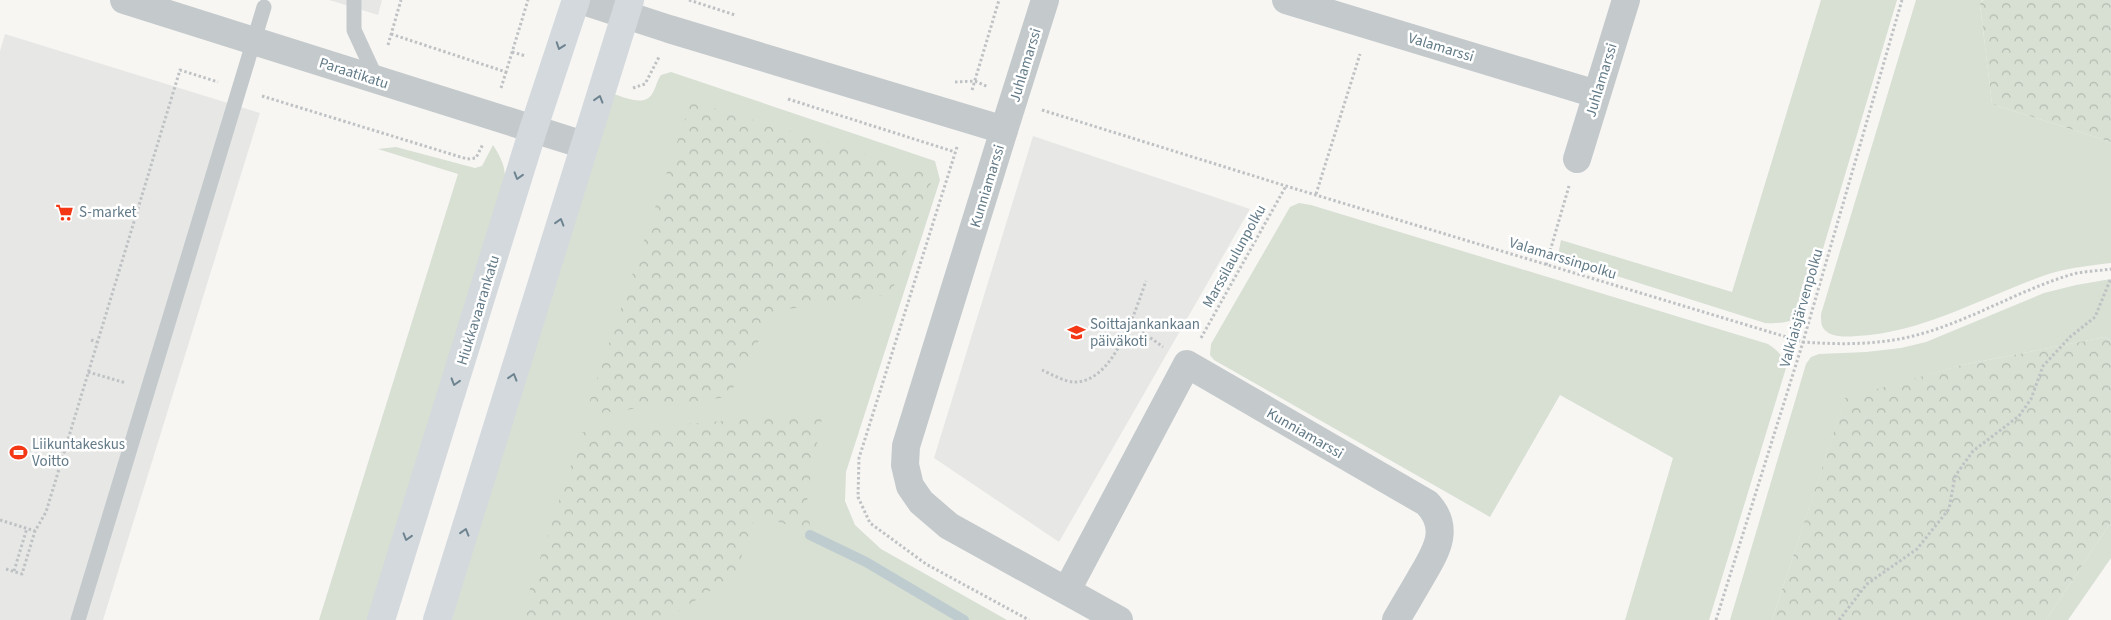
<svg xmlns="http://www.w3.org/2000/svg" width="2111" height="620" viewBox="0 0 2111 620" font-family="'Source Sans 3',sans-serif">
<defs>
<pattern id="forest-crowns" width="20" height="18" patternUnits="userSpaceOnUse" patternTransform="scale(1.25)"><rect width="20" height="18" fill="#d8dfd3"/><path d="M2 6a3 3 0 1 1 6 0M12 15a3 3 0 1 1 6 0" fill="none" stroke="#b3bab1"/></pattern>
</defs>
<rect width="100%" height="100%" fill="#f7f6f3"/>
<g fill="#e7e8e6">
<polygon points="329,0 382,0 378,15"/>
<polygon points="5,34 260,113 103,620 0,620 0,51"/>
<polygon points="1033,136 1250,209 1059,542 934,458"/>
</g>
<g fill="#d8dfd3">
<path d="M1821 0H1897L1803 316C1790 322 1779 324 1765 323L1560 258 1558 255 1561 240 1732 292Z"/>
<path d="M1916 0H1982L1980 5 1992 104 2111 142V263C2087 266 2063 268 2040 277 1979 299 1922 333 1856 336 1845 337 1828 338 1822 326 1821 323 1821 318 1821 314Z"/>
<path d="M671 72 935 161 940 180 846 472 845 501 855 525 881 549 1007 620H449L613 94C625 97 644 107 652 94 656 88 657 80 661 75Z"/>
<path d="M493 145C502 159 506 168 505 184L370 620H319L458 174 378 149 396 147 475 168 482 166Z"/>
<path d="M1299 203 1311 205 1768 344C1778 351 1783 355 1786 368L1709 620H1625L1673 458 1560 395 1490 517 1214 360 1210 355 1211 344 1290 207Z"/>
<polygon points="2111,279 2111,341 2105,337 1962,365 1845,399 1772,620 1730,620 1806,364 1811,357 1819,354 1866,352 1901,348 1926,342 2044,293 2076,285"/>
<polygon points="2111,522 2111,558 2068,620 2046,620"/>
</g>
<g fill="url(#forest-crowns)">
<polygon points="1983,0 2111,0 2111,142 1992,104 1980,4"/>
<polygon points="691,101 934,175 891,294 775,311 728,397 585,415"/>
<polygon points="2105,337 2111,341 2111,522 2046,620 1772,620 1845,398 1962,365"/>
<polygon points="823,413 807,496 810,526 808,531 755,515 736,574 665,620 523,620 521,616 582,432"/>
</g>
<g fill="none" stroke-linecap="round" stroke-linejoin="round">
<polyline stroke="#beccd0" stroke-width="10" points="810,535 866,562 964,620"/>
<g stroke="#bfc2c4" stroke-width="3" stroke-dasharray="2.5 2.5" stroke-linecap="butt">
<polyline points="689,0 735,15"/>
<polyline points="391,34 506,72 528,0"/>
<polyline points="388,45 401,0"/>
<polyline points="512,52 526,56"/>
<polyline points="955,82 975,81 988,87"/>
<polyline points="501,88 506,72"/>
<polyline points="633,88 645,84 659,57"/>
<polyline points="972,90 999,0"/>
<polyline points="262,96 467,159 476,158 483,144"/>
<polyline points="788,99 955,152"/>
<path d="M1042 110 1286 186 1803 342C1844 345 1884 345 1924 333 1975 318 2022 289 2073 274 2085 271 2099 271 2111 269"/>
<polyline points="957,147 859,458 858,497 870,523 926,564 1029,620"/>
<polyline points="1316,194 1360,54"/>
<polyline points="1546,265 1569,186"/>
<polyline points="1130,323 1163,347"/>
<polyline points="1201,338 1286,186"/>
<polyline points="91,340 97,342"/>
<path d="M1042 370C1051 374 1065 382 1074 382 1114 383 1135 311 1146 281"/>
<polyline points="88,372 126,383"/>
<polyline points="53,463 60,465"/>
<polyline points="0,520 35,531"/>
<polyline points="6,569 22,574 35,531 46,512 180,70 218,82"/>
<polyline points="14,571 27,528"/>
<polyline points="1716,620 1803,342 1902,0"/>
<polyline points="1839,620 1867,584 1917,549 1949,509 1955,476 1973,451 2019,416 2031,399 2043,366 2070,337 2095,317 2111,278"/>
</g>
<g stroke="#c4c9cc" stroke-width="15">
<polyline points="354,0 354,30 377,80"/>
<polyline points="78,620 264,7"/>
</g>
<g stroke="#c4c9cc" stroke-width="28">
<polyline points="124,0 584,145"/>
<polyline points="580,0 669,29 1004,130 906,446 905,465 910,486 921,502 949,526 1119,620"/>
<polyline points="1286,0 1596,94"/>
<polyline points="1004,130 1045,0"/>
<polyline points="1577,159 1626,0"/>
<path d="M1067 590 1187 364 1427 503C1452 529 1435 553 1420 579 1412 593 1404 606 1396 620"/>
</g>
<g stroke="#d3d9dd" stroke-width="28">
<polyline points="381,620 533,130 576,0"/>
<polyline points="437,620 630,0"/>
</g>
</g>
<defs><path id="oneway-chevron" d="M-2-3.5L2.5 0L-2 3.5" fill="none" stroke-width="1.6" stroke-linecap="round" stroke-linejoin="round" transform="scale(1.25)"/></defs>
<g stroke="#6d8490">
<use href="#oneway-chevron" transform="translate(560 46) rotate(109)"/>
<use href="#oneway-chevron" transform="translate(599 99) rotate(-73)"/>
<use href="#oneway-chevron" transform="translate(518 176) rotate(107)"/>
<use href="#oneway-chevron" transform="translate(560 222) rotate(-73)"/>
<use href="#oneway-chevron" transform="translate(513 377) rotate(-73)"/>
<use href="#oneway-chevron" transform="translate(455 382) rotate(107)"/>
<use href="#oneway-chevron" transform="translate(465 532) rotate(-73)"/>
<use href="#oneway-chevron" transform="translate(407 537) rotate(107)"/>
</g>
<defs>
<symbol id="supermarket-bare" viewBox="-9 -9 18 18"><path d="M-6-5.5h2.5l.6 2H6L4.5 2H-2.5L-4.4-4H-6ZM-1.5 3.2a1.3 1.3 0 1 0 .1 0ZM3 3.2a1.3 1.3 0 1 0 .1 0Z" fill="#f43715" stroke="#fff" stroke-width="2.5" paint-order="stroke"/></symbol>
<symbol id="school-bare" viewBox="-9 -9 18 18"><path d="M0-5L7-2L0 1L-7-2ZM-4 1L0 2.5L4 1V4Q0 6-4 4Z" fill="#f43715" stroke="#fff" stroke-width="2.5" paint-order="stroke"/></symbol>
<symbol id="stadium-bare" viewBox="-9 -9 18 18"><path d="M0-5a6.5 5 0 1 0 0 10a6.5 5 0 1 0 0-10ZM-3.5-1.8h7v3.6h-7Z" fill="#f43715" stroke="#fff" stroke-width="2.5" paint-order="stroke"/></symbol>
</defs>
<g fill-rule="evenodd">
<use href="#supermarket-bare" x="52" y="200" width="25" height="25"/>
<use href="#school-bare" x="1064" y="320" width="25" height="25"/>
<use href="#stadium-bare" x="6" y="440" width="25" height="25"/>
</g>
<g text-anchor="middle" stroke-width="5" stroke-linejoin="round" paint-order="stroke">
<g font-size="15" fill="#627a87" stroke="#fff">
<text transform="translate(1441 47) rotate(17)" y="5">Valamarssi</text>
<text transform="translate(1025 65) rotate(-73)" y="5">Juhlamarssi</text>
<text transform="translate(354 73) rotate(18)" y="5">Paraatikatu</text>
<text transform="translate(1601 80) rotate(-73)" y="5">Juhlamarssi</text>
<text transform="translate(987 186) rotate(-73)" y="5">Kunniamarssi</text>
<text transform="translate(1234 256) rotate(-61)" y="5">Marssilaulunpolku</text>
<text transform="translate(1563 258) rotate(17)" y="5">Valamarssinpolku</text>
<text transform="translate(1801 308) rotate(-74)" y="5">Valkiaisjärvenpolku</text>
<text transform="translate(478 310) rotate(-73)" y="5">Hiukkavaarankatu</text>
<text transform="translate(1305 433) rotate(30)" y="5">Kunniamarssi</text>
</g>
<g font-size="15" fill="#627a87" stroke="#fff" text-anchor="start">
<text x="79" y="217">S-market</text>
<text x="1090" y="329">Soittajankankaan<tspan x="1090" dy="17">päiväkoti</tspan></text>
<text x="32" y="449">Liikuntakeskus<tspan x="32" dy="17">Voitto</tspan></text>
</g>
</g>
</svg>
